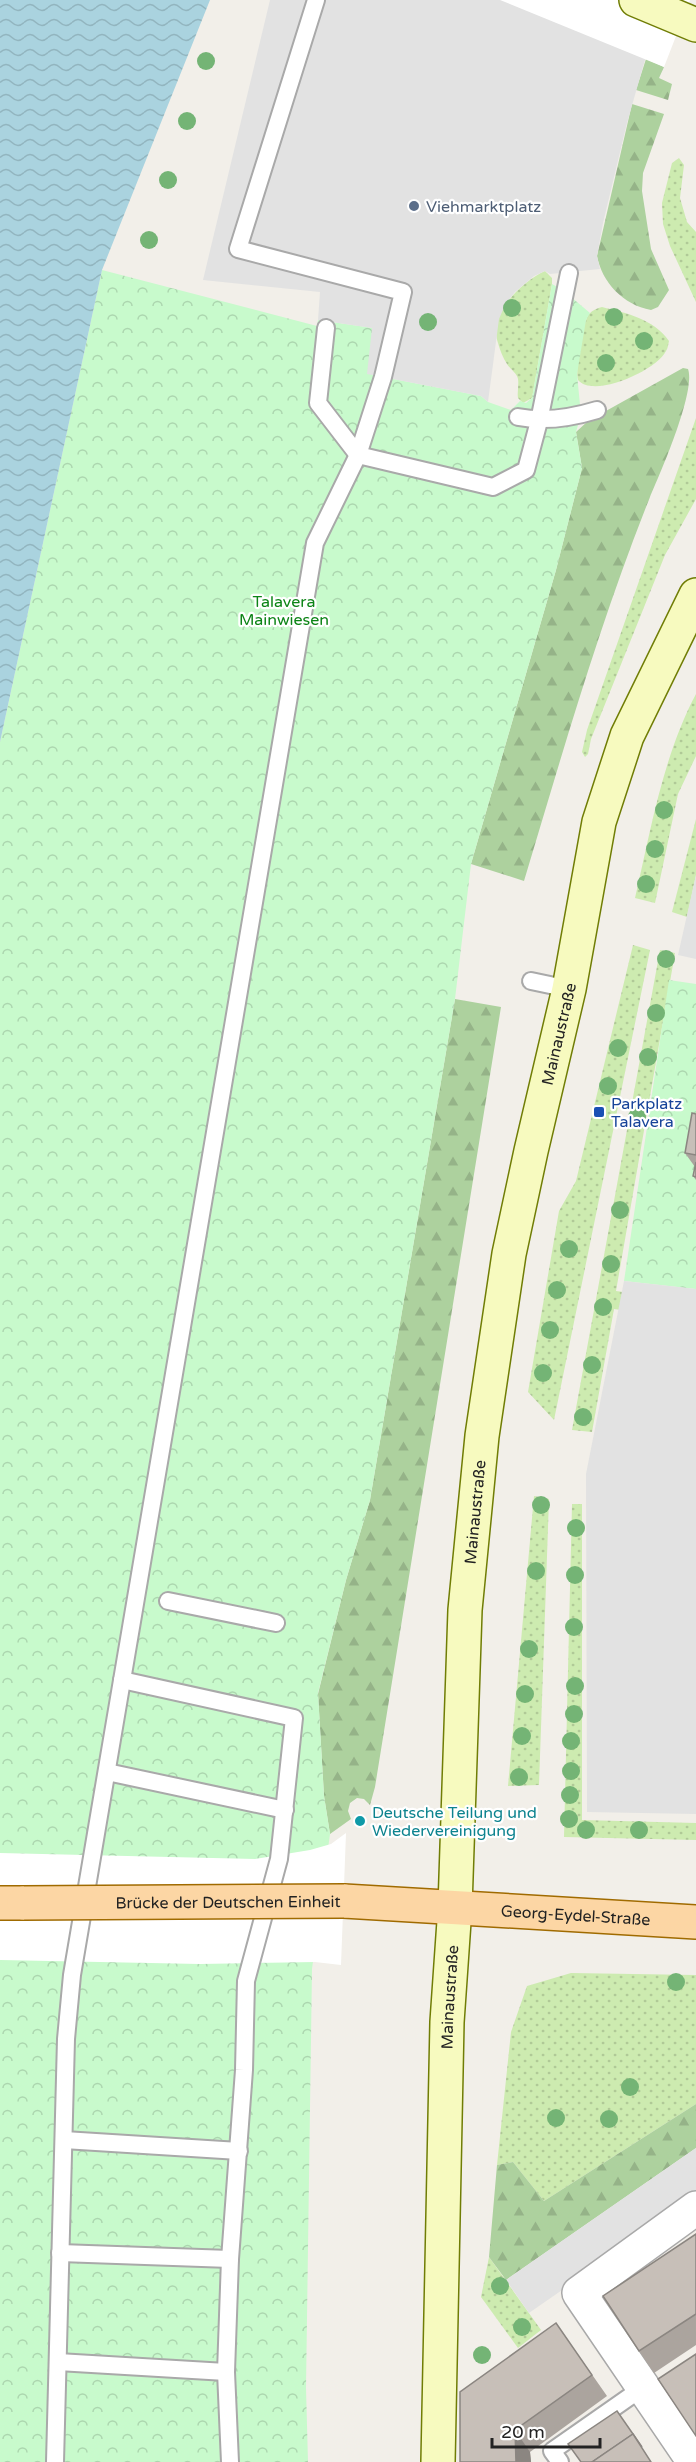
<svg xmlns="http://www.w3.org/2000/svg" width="696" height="2462" viewBox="0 0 696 2462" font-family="'Varela Round',sans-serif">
<defs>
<pattern id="grass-dots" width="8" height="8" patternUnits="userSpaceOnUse" patternTransform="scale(1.5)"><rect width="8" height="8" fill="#cdebb0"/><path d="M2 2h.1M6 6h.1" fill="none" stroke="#b0c997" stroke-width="1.8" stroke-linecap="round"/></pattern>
<pattern id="forest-firs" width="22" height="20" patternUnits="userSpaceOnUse" patternTransform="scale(1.5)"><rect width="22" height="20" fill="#add19e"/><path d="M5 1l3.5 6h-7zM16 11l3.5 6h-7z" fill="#95b388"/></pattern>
<pattern id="park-crowns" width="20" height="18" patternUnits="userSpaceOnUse" patternTransform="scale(1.5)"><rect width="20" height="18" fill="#c8facc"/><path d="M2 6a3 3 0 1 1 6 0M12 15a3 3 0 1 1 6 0" fill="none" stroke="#acd6af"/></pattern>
<pattern id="water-waves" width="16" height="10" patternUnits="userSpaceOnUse" patternTransform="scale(1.5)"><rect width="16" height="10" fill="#aad3df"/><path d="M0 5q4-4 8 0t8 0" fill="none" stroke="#92b5bf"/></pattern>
</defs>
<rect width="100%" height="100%" fill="#f2efe9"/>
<g fill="url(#grass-dots)">
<polygon points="679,158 684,165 680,198 687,222 696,232 696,302 670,246 663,224 662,203 672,163"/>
<path d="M545 271 552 278V284L532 398 523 403 518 398C517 392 519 385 518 379 517 373 510 369 507 364 503 358 500 350 498 343 488 314 521 282 545 271Z"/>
<path d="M602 307C626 313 654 319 669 341 668 345 668 348 666 351 657 370 594 399 578 380 575 368 582 323 589 314 593 310 597 308 602 307Z"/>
<polygon points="696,418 696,499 665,555 591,739 588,754 585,757 582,752 587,730"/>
<path d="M696 694V756L678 794 655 903 635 898C651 829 663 756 696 694Z"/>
<polygon points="696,819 696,875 687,917 672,912"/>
<polygon points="633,945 650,950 554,1420 528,1392 559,1211 576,1181"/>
<polygon points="660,950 675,953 616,1291 696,1302 696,1321 614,1309 592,1432 572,1430"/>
<polygon points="534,1496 549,1499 539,1785 508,1786"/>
<polygon points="572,1504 582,1504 582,1820 696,1823 696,1840 564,1837"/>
<polygon points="571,1973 696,1975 696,2104 544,2201 513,2162 497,2165 511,2032 527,1986"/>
<polygon points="489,2257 541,2330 518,2348 481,2297"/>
</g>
<g fill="url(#forest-firs)">
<polygon points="646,59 664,67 659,78 672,84 668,100 636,90"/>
<path d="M632 104 664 114 643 173 642 191 651 249 669 290 658 307 651 310C623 305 602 282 597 256Z"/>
<path d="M683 368 688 369C696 391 661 472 650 497 600 622 563 751 524 881L471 864 556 570 582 468 576 432 588 421Z"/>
<polygon points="455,999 501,1007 375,1787 370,1805 364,1799 357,1798 350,1803 348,1811 351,1819 330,1834 324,1796 318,1694 346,1580 370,1500"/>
<polygon points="696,2104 696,2148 506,2280 489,2257 497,2165 513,2162 544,2201"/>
</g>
<g fill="url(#park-crowns)">
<polygon points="102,270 317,326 318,320 373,328 383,377 481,396 488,402 511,410 520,401 526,403 532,398 552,284 564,291 590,313 586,320 577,374 581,415 576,432 582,468 556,570 471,864 455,999 370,1500 346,1580 318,1693 324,1796 330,1834 312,1969 306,2388 308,2462 0,2462 0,742"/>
<polygon points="669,980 696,984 696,1289 624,1281"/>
</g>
<g fill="#e2e2e2">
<polygon points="270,0 662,0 627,123 603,223 597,256 600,269 550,274 545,271 534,276 515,292 505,305 499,319 488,402 481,396 367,374 372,328 318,320 320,292 203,280"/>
<polygon points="696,875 696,959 678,955"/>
<polygon points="624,1281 696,1289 696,1814 587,1812 586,1474"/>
<polygon points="696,2148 696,2197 529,2313 506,2280"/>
</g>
<polygon fill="url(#water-waves)" points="0,0 210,0 102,270 0,742"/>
<g fill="#fff">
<polygon points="500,0 690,0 664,67"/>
<polygon points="346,1833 341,1965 315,1962 200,1964 0,1960 0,1853 255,1859 310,1850 331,1844"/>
</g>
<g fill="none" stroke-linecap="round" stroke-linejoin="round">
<defs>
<g id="lane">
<polyline points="326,328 318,403 358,455 493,487 526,470 539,421 569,273"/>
<path d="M518 417C545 422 571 418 597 410"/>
<polyline points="531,981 569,989"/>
<polyline points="168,1601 276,1623"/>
<polyline points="122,1680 294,1718 279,1859 246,1981 244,2070 230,2259 226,2372 230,2462"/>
<polyline points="107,1772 285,1810"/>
<polyline points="64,2140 239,2151"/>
<polyline points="60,2253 230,2259"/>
<polyline points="58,2362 226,2372"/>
<polyline points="55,2462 66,2039 72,1975 315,543 358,455 383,377 403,292 238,249 316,0"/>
<polyline points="560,2462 552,2451 645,2386"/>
</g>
<polyline id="street" points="694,2462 579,2293 696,2208"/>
<g id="secondary">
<polyline points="636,0 696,25"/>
<path id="s1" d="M438 2462 447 2022 455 1907 465 1610 482 1436 509 1254 531 1151 569 989 599 822 627 736 696 595"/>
</g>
<g id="primary">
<path id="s2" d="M344 1901 696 1922"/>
<polyline points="0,1903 24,1903"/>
</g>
</defs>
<use href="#lane" stroke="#a9a9a9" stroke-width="20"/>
<use href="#street" stroke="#a9a9a9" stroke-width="36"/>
<use href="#secondary" stroke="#707d05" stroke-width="36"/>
<use href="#primary" stroke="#a06b00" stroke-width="36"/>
<use href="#lane" stroke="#fff" stroke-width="16"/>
<use href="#street" stroke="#fff" stroke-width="33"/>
<use href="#secondary" stroke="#f7fabf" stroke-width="33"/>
<use href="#primary" stroke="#fcd6a4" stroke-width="33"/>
<defs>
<g id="primary-bridge">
<path id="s3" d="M24 1903 344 1901"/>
</g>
</defs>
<use href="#primary-bridge" stroke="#a06b00" stroke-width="36" stroke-linecap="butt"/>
<use href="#primary-bridge" stroke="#fcd6a4" stroke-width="33"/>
</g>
<g fill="#74b475">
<circle cx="206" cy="61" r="9"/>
<circle cx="187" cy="121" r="9"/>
<circle cx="168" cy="180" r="9"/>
<circle cx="149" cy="240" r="9"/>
<circle cx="512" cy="308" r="9"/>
<circle cx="614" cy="317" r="9"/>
<circle cx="428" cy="322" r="9"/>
<circle cx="644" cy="341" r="9"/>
<circle cx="606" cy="363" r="9"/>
<circle cx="664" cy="810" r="9"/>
<circle cx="655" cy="849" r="9"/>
<circle cx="646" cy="884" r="9"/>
<circle cx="666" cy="959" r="9"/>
<circle cx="656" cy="1013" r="9"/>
<circle cx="618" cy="1048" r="9"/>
<circle cx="648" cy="1057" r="9"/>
<circle cx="608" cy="1086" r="9"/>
<circle cx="637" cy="1117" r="9"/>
<circle cx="620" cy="1210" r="9"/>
<circle cx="569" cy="1249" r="9"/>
<circle cx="611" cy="1264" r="9"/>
<circle cx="557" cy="1290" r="9"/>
<circle cx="603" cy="1307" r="9"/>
<circle cx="550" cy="1330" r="9"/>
<circle cx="592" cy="1365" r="9"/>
<circle cx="543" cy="1373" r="9"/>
<circle cx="583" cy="1417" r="9"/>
<circle cx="541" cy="1505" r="9"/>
<circle cx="576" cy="1528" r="9"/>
<circle cx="536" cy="1571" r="9"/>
<circle cx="575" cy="1575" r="9"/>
<circle cx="574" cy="1627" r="9"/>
<circle cx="529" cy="1649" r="9"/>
<circle cx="575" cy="1686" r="9"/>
<circle cx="525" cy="1694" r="9"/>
<circle cx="574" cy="1714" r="9"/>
<circle cx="522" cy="1736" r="9"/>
<circle cx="571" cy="1741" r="9"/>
<circle cx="571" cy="1771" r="9"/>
<circle cx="519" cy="1777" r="9"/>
<circle cx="570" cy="1795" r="9"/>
<circle cx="569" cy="1819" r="9"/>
<circle cx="586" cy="1830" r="9"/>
<circle cx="639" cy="1830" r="9"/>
<circle cx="676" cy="1982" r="9"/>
<circle cx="630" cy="2087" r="9"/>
<circle cx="556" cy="2118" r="9"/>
<circle cx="609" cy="2119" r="9"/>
<circle cx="500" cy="2286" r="9"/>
<circle cx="522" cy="2327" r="9"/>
<circle cx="482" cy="2355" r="9"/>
</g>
<g fill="#aba49e">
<polygon points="696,1114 696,1180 693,1176 695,1167 685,1153"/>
<polygon points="696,2234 696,2345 654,2373 639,2351"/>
<polygon points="556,2323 607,2396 530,2452 531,2462 460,2462"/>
</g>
<polygon fill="#8b8681" points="515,2430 530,2452 531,2462 516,2462"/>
<g fill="#c7bfb8" stroke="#8b8681" stroke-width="1.5">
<polygon points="692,1113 696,1114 696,1155 685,1153"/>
<polygon points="696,1162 696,1177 693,1176"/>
<polygon points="696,2234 696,2314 639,2351 603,2296"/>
<polygon points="556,2323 592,2375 515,2430 516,2462 460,2462 460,2392"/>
<polygon points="696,2354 696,2436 658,2379"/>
<polygon points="617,2411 642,2447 633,2434 592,2462 581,2462 568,2444"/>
<polygon points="633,2434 651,2462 592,2462"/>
</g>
<circle fill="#5c6f8a" stroke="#fff" stroke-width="2" cx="414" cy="206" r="6"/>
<rect fill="#1a4fb4" stroke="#fff" stroke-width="2" x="593" y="1106" width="12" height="12" rx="3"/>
<circle fill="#0f9aa8" stroke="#fff" stroke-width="2" cx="360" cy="1821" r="6"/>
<g text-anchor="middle" stroke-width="4.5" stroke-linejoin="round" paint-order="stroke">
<g font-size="16" fill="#4e5e75" stroke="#fff" text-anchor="start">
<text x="426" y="212">Viehmarktplatz</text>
</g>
<g font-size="16" fill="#0c8416" stroke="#fff">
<text x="284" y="607">Talavera<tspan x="284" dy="18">Mainwiesen</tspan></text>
</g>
<g font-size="16" fill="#222" stroke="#fff">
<text dy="6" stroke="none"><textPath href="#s1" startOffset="1437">Mainaustraße</textPath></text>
<text dy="6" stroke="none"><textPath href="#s1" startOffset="951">Mainaustraße</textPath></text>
<text dy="6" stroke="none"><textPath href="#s3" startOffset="204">Brücke der Deutschen Einheit</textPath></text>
<text dy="6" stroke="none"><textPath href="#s2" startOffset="232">Georg-Eydel-Straße</textPath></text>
<text dy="6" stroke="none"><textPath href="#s1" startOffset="465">Mainaustraße</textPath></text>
</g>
<g font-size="16" fill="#164399" stroke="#fff" text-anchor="start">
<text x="611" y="1109">Parkplatz<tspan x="611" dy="18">Talavera</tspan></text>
</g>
<g font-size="16" fill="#0d838f" stroke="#fff" text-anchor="start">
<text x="372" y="1818">Deutsche Teilung und<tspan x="372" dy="18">Wiedervereinigung</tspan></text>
</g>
</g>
<path d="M492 2438v9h108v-9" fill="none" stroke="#222222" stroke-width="3"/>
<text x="501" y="2438" font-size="18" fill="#222222" stroke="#ffffff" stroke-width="4.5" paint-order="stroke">20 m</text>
</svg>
